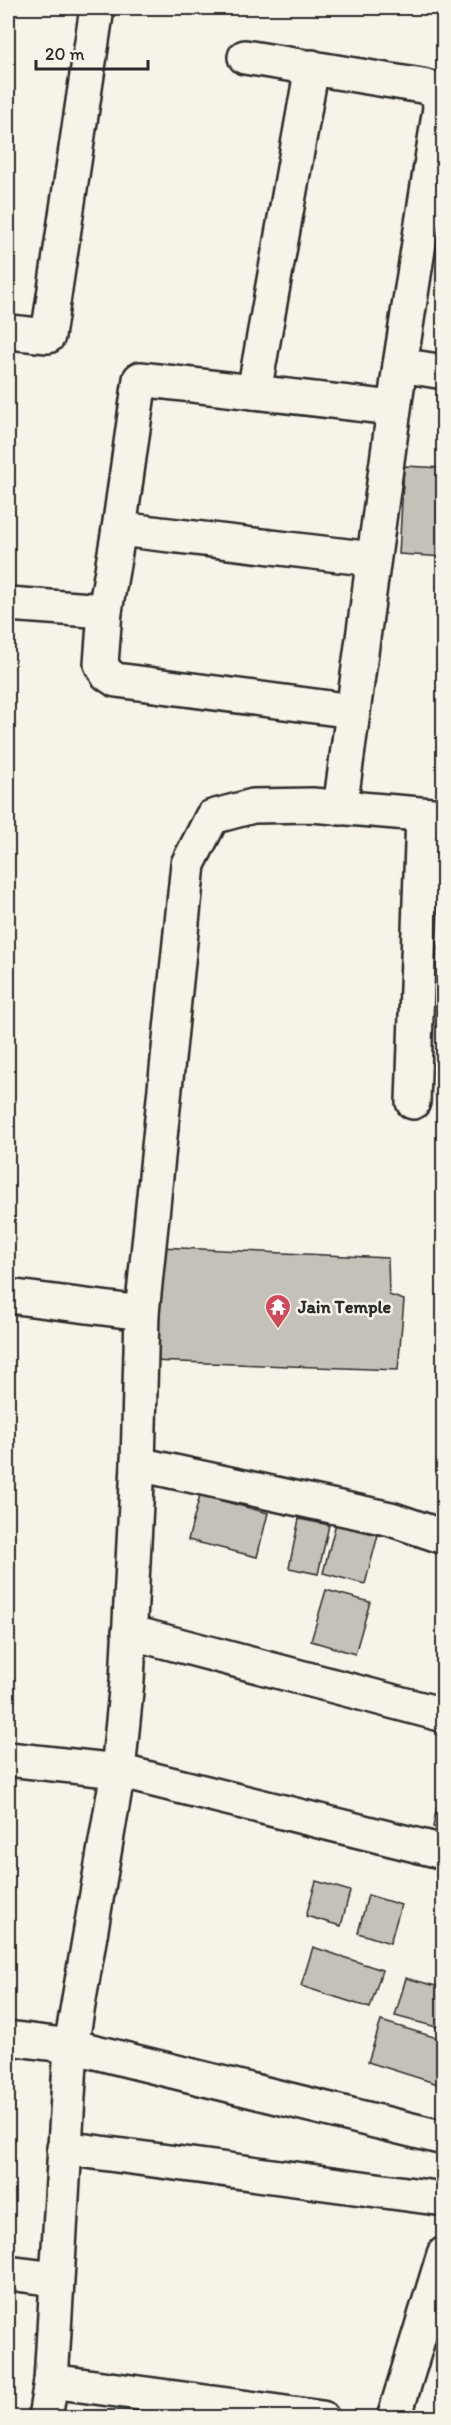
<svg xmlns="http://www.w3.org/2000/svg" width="451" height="2425" viewBox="0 0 451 2425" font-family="Itim,sans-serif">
<rect width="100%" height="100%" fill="#f7f3e8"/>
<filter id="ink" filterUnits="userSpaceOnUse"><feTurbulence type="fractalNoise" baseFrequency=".0167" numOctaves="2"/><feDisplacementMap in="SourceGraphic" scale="12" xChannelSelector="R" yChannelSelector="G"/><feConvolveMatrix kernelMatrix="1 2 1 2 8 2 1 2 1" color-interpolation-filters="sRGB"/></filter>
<g filter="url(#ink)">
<g fill="#c4c1b9" stroke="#2b2b2b" stroke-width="1.5">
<polygon points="404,466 444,468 444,557 399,554"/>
<polygon points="160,1247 388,1258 389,1295 404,1300 398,1370 151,1361"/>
<polygon points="200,1495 268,1513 257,1557 188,1540"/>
<polygon points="299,1519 329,1525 318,1574 289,1568"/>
<polygon points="336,1523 378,1535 365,1584 323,1573"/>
<polygon points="326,1590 370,1602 355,1654 311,1641"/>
<polygon points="443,1772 444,1772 444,1830 433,1827"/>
<polygon points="316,1881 350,1891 341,1926 306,1916"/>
<polygon points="368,1895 401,1905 390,1943 358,1933"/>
<polygon points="313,1947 382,1970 370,2008 301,1986"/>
<polygon points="406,1978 444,1988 444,2029 395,2016"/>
<polygon points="381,2021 444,2040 444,2086 368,2062"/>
</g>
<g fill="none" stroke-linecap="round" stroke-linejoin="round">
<defs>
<g id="street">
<polyline points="245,57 422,86 433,89 439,96 440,108 400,365"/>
<polyline points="9,332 48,336 97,8"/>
<polyline points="254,392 312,67"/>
<polyline points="119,529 373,559"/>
<polyline points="8,604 105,611 119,529 140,379 393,408"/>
<polyline points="105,611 101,664 107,674 116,680 353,711"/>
<polyline points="340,808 400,365 444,372"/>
<polyline points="413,1102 423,815"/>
<polyline points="8,1296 142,1313"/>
<polyline points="138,1464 391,1519 444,1537"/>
<polyline points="129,1632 444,1715"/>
<polyline points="8,1759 118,1771 444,1852"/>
<polyline points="8,2038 71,2046 444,2138"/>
<polyline points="64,2148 444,2199"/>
<polyline points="8,2273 56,2279"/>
<polyline points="51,2381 322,2418"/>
<polyline points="45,2418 51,2381 71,2046 118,1771 127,1681 138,1464 142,1313 188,864 212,817 253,806 312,805 444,816"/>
<polyline points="394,2418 444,2254"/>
</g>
</defs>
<use href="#street" stroke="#2b2b2b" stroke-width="38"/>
<use href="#street" stroke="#f7f3e8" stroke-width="33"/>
</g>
</g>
<defs>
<symbol id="temple-pin" viewBox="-11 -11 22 30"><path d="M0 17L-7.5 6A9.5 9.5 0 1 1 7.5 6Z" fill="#d1495b" stroke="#f7f3e8"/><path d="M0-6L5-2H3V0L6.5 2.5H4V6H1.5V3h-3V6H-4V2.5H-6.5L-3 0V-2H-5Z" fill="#fff"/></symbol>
</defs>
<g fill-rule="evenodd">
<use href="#temple-pin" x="263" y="1292" width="30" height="40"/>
</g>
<g text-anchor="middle" stroke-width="5" stroke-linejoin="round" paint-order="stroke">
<g font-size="18" font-weight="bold" fill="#2b2b2b" stroke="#f7f3e8" text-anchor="start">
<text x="298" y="1313">Jain Temple</text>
</g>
</g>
<rect width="451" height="2425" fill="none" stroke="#f7f3e8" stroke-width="30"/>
<rect x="15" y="15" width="421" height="2395" fill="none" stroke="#2b2b2b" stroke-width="2" filter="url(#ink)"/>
<path d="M36 60v9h112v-9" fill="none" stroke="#2b2b2b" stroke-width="3"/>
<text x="45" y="60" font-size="18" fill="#2b2b2b" stroke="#f7f3e8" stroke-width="4.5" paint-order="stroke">20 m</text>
</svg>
